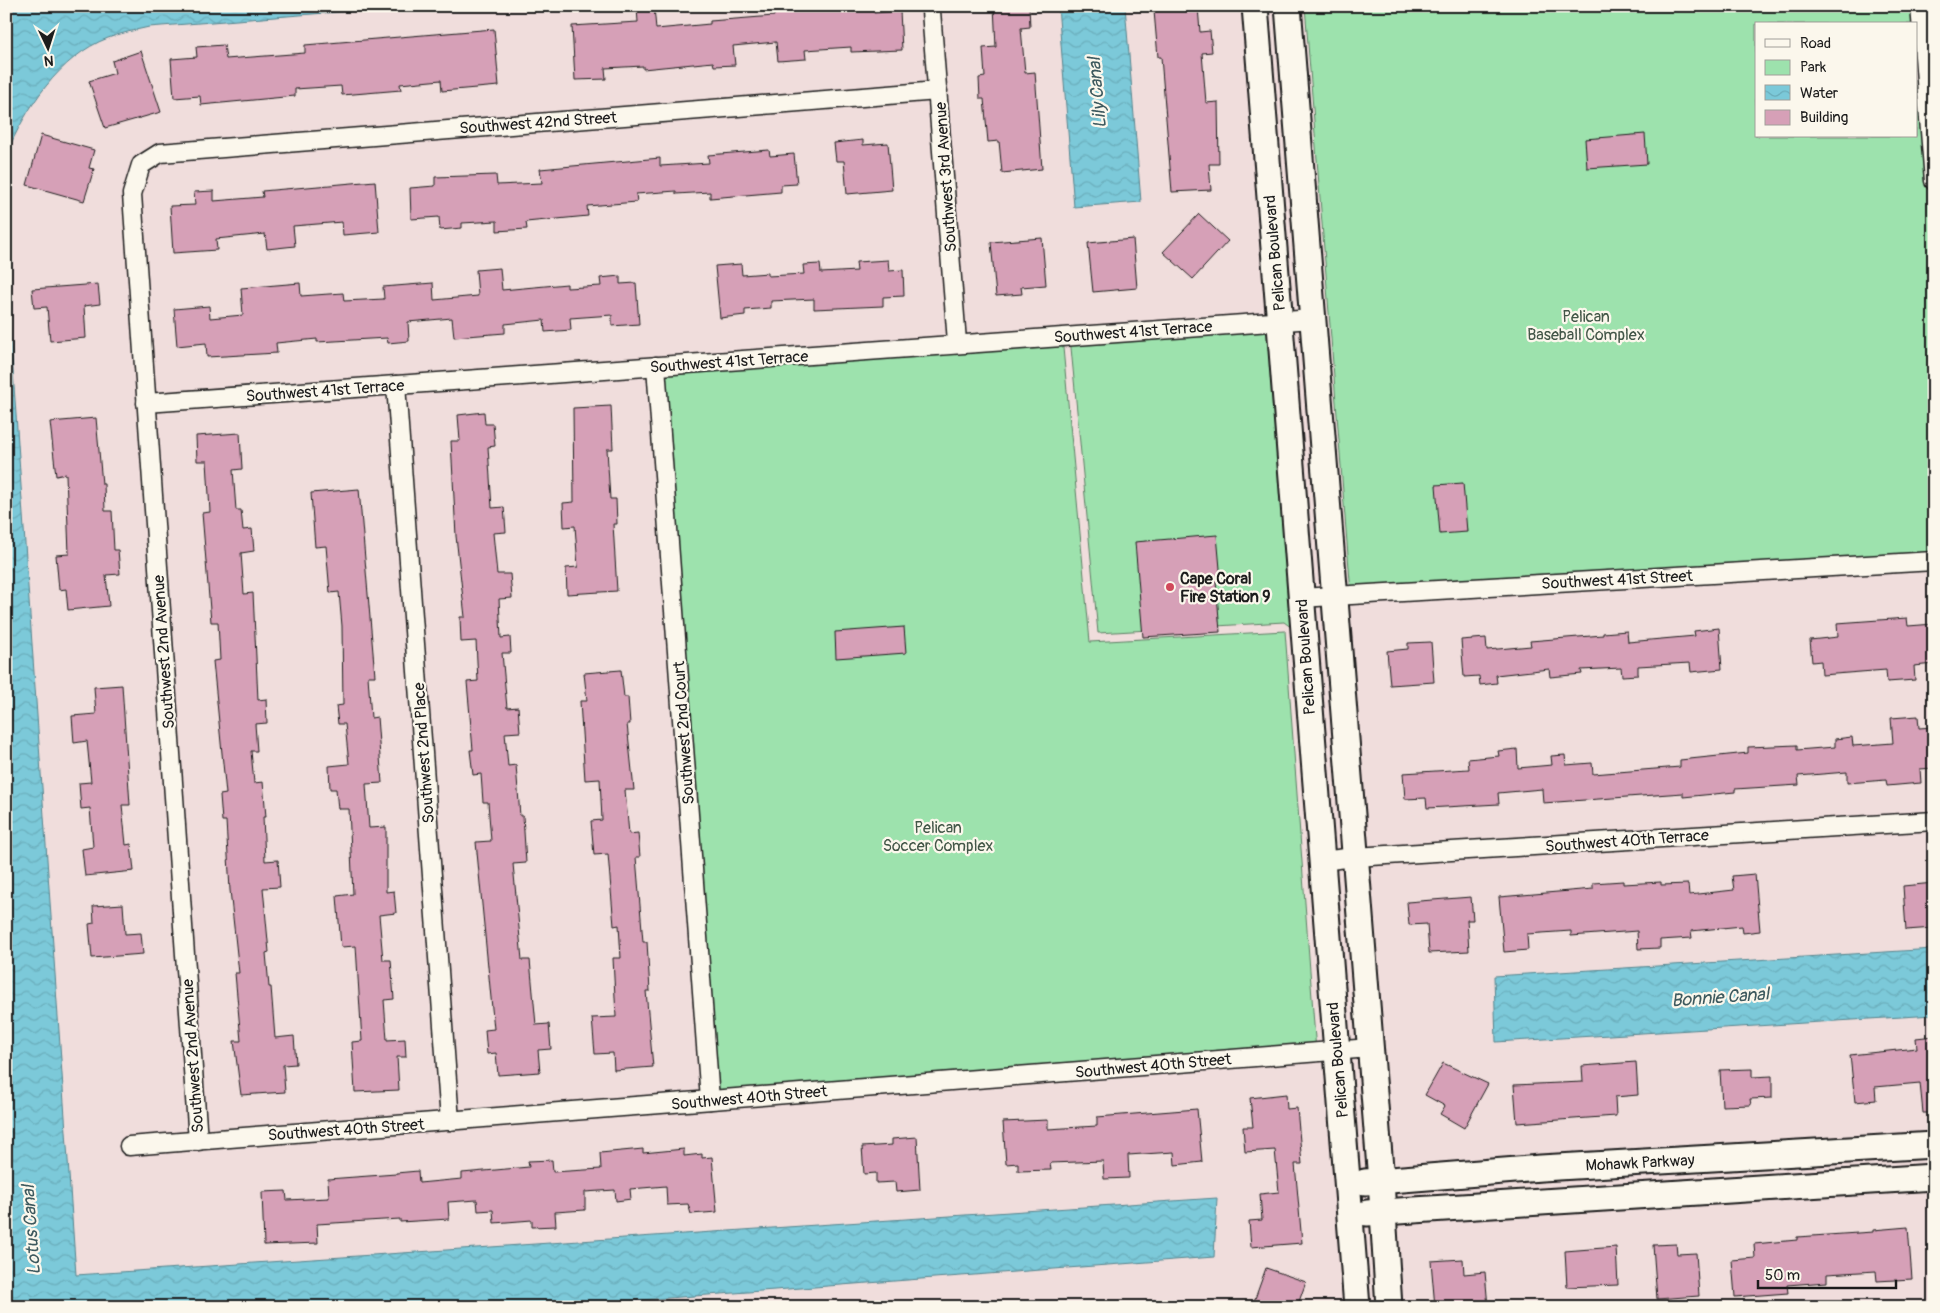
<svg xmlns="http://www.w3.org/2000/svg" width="1940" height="1313" viewBox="0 0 1940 1313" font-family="Pangolin,sans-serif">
<defs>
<pattern id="water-waves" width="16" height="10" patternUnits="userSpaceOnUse" patternTransform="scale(1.25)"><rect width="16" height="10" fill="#7bc9d9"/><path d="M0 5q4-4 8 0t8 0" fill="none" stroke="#6aacba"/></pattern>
</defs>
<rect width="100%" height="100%" fill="#f0dddc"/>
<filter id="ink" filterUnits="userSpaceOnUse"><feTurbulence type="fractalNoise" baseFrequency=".02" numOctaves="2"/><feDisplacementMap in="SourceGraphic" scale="10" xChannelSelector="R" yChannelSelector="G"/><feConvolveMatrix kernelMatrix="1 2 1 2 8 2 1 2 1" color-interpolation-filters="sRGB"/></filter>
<g filter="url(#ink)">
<g fill="#9de2ad" stroke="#5c7f64" fill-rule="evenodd">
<path d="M1305 6H1920L1934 181V560L1351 594ZM1756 24H1916V136H1756Z"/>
<polygon points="1269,323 1327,1048 1324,1048 1292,628 1284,622 1098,633 1070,337"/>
<polygon points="1062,337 1090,642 1285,631 1316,1052 710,1100 656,366"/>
</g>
<g fill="url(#water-waves)" stroke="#55848d">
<path d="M6 6H413L149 27C136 30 121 33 108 38 60 56 25 109 6 155Z"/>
<polygon points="1058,6 1125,6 1141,202 1074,207"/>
<polygon points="6,271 76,1275 1217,1198 1214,1257 548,1307 6,1307"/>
<polygon points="1934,949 1934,1015 1496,1042 1494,976"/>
</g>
<g fill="#d6a0b7" stroke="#1c1c1c">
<polygon points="849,6 874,6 874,13 900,11 902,50 851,52 851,47 805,50 806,59 778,61 776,42 733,46 735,65 714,66 713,62 643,69 643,66 605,68 606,79 575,80 572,26 638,22 637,8 654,7 656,29 710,24 710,21 774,16 774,13"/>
<polygon points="994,6 1029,6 1030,27 1021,28 1025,73 1035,72 1042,169 1002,173 999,141 988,142 984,99 980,99 979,78 985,77 983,48 996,47"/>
<polygon points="1198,7 1200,32 1210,31 1212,52 1202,53 1206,103 1218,102 1219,164 1209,164 1211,190 1172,192 1161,57 1158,57 1154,11"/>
<polygon points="494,29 499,86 442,91 441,80 400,84 401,90 342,95 341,86 295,89 295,96 201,105 200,96 174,98 171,59 197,57 196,47 224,45 226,59 305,53 305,45"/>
<polygon points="141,51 161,112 105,128 89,81 115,73 112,61"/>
<polygon points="1645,134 1647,164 1587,168 1585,139"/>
<polygon points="41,135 94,150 89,168 94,169 84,201 27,185"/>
<polygon points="863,140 863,145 888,143 892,190 847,194 844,161 836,161 834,143"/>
<polygon points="769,150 770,156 794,154 797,184 781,185 781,192 710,198 710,192 676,194 676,191 636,194 637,202 587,206 588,216 526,222 527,229 497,231 497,221 462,223 462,228 440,230 439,217 411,219 410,188 435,186 435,177 496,175 497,185 542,183 540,169 660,158 660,166 709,163 708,155"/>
<polygon points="375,181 379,232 343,235 342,222 293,226 295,246 267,249 265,234 216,239 217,250 173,253 170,206 195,205 194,192 214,191 214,201 263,197 262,191"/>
<polygon points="1199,214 1228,241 1193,279 1163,252"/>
<polygon points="1042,238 1046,285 1021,287 1022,294 996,296 991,242"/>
<polygon points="1133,239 1137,288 1093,292 1088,243"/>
<polygon points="888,260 889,271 903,270 904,296 883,297 883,306 814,309 814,299 771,301 771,308 745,310 745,315 720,318 715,266 741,264 742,275 768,273 768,276 804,274 803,265 820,264 821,273 857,271 856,262"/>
<polygon points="500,268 502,290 567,284 567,288 601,286 600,278 620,276 620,284 636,283 639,324 612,326 612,315 570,318 571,330 545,332 544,320 505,324 505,333 454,337 452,318 408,322 409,341 388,343 387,338 317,342 317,339 276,343 277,353 207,357 206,343 177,346 174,309 209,306 210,318 243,315 241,288 300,283 301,296 343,293 344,301 384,299 383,287 433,283 434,300 478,296 476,270"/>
<polygon points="98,284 100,304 84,306 86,338 50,341 47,307 34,308 32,289"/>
<polygon points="611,406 613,449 607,449 610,499 616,499 617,524 613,524 617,591 567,594 566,568 578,567 575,526 564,527 563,503 574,502 573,408"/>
<polygon points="484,412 485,424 493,424 495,446 488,447 492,508 504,507 506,532 493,533 497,574 510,574 512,598 499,599 501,638 510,637 511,653 502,653 507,708 518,707 520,732 505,733 508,766 516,765 520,816 523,816 526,863 513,864 522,960 530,960 536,1025 549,1024 551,1049 538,1050 540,1072 498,1075 496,1053 487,1054 485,1030 494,1029 476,842 491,841 488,802 483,802 481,774 473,775 470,750 473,750 467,682 478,681 476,641 461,642 460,617 465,617 456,536 451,441 460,441 458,415"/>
<polygon points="96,418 102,484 104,484 105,511 112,511 114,550 118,550 120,574 106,575 109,606 68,610 66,589 59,590 56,555 69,554 66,474 56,476 50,422"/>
<polygon points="240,433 242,469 233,470 236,510 241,510 243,530 252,529 254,551 241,553 244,594 253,593 258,700 266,699 267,723 255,724 257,751 251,751 254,783 263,782 266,817 263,817 265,861 278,860 280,887 263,888 269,952 266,953 269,987 271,987 275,1038 294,1036 296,1064 283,1065 285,1092 241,1095 234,1041 241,1041 235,973 239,973 230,890 226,821 222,821 220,795 226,794 213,661 220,660 218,622 211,622 202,513 210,512 207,461 197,461 196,436"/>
<polygon points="1463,483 1467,532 1440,534 1436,485"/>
<polygon points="359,489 375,676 368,676 371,718 377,717 382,783 366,784 369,828 386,827 386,892 394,891 396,913 379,915 383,960 391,960 394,999 384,1000 387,1040 405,1039 406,1057 397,1057 399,1090 355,1092 352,1042 362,1041 356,946 341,947 337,896 353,894 349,809 338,809 336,789 330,789 329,766 349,764 345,724 338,724 336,706 343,705 342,626 339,592 330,593 326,546 315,547 311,493"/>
<polygon points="1217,535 1221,580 1216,581 1220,632 1143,637 1135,542"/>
<polygon points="1907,618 1908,626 1934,624 1934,664 1914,666 1915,680 1887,682 1886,670 1822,675 1821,661 1812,662 1810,640 1838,637 1837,623"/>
<polygon points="904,627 906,653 836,658 835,632"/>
<polygon points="1719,628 1722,669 1691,672 1690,663 1638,666 1638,675 1622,676 1621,668 1581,670 1582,674 1550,677 1549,669 1496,675 1497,683 1480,685 1479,676 1464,677 1461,640 1486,638 1487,650 1531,646 1530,641 1603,635 1603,633 1627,631 1628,642 1695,636 1694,631"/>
<polygon points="1431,642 1434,682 1390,685 1387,651 1408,649 1408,643"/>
<polygon points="621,670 624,697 628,697 630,724 627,724 634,790 625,790 629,834 638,833 640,857 636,857 643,942 647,942 650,991 646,991 653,1067 614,1070 613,1053 595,1054 592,1018 616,1017 613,958 621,958 619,925 614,926 608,854 594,855 591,821 602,820 600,779 585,780 580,701 587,701 584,673"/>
<polygon points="122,685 130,805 122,805 126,845 131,844 134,871 85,876 82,849 93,847 90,808 81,809 79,783 91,782 87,741 74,743 72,716 96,714 94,687"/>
<polygon points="1918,716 1919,728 1934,727 1934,768 1920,769 1921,783 1887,786 1886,780 1847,783 1847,772 1798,776 1799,785 1735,789 1735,792 1683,797 1683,793 1543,803 1542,789 1498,793 1499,804 1427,808 1426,798 1405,799 1403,773 1469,769 1468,759 1499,756 1498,751 1517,749 1518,768 1552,765 1551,756 1565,755 1566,765 1592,763 1593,774 1680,767 1680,760 1748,753 1748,747 1797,745 1797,750 1835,747 1835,739 1852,737 1853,746 1893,743 1891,718"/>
<polygon points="1755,874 1760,931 1743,933 1742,926 1691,931 1692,938 1660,940 1660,948 1638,949 1637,931 1571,936 1571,931 1527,934 1528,950 1504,952 1499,897 1593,889 1593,883 1623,881 1623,884 1661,882 1661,885 1688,884 1689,895 1734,890 1732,876"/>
<polygon points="1934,883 1934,928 1906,930 1903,886"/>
<polygon points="1471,897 1473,920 1467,920 1469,951 1429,953 1427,924 1409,925 1407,902"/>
<polygon points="123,904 125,934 141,933 143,954 92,958 89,924 94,923 93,906"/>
<polygon points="1934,1036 1934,1113 1923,1113 1920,1083 1875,1087 1876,1100 1855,1102 1850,1055 1917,1048 1916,1038"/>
<polygon points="1636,1062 1638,1095 1615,1097 1616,1116 1517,1123 1514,1085 1583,1082 1582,1066"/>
<polygon points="1443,1063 1488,1084 1464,1128 1440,1114 1445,1106 1425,1095"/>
<polygon points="1752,1069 1752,1077 1772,1076 1772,1098 1750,1099 1751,1105 1722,1106 1720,1070"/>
<polygon points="1286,1094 1287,1109 1297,1108 1302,1164 1295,1164 1302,1243 1251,1247 1249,1221 1262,1220 1260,1194 1279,1192 1275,1150 1245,1152 1243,1127 1253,1127 1250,1098"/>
<polygon points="1197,1109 1202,1162 1175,1165 1174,1152 1128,1155 1129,1178 1104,1179 1103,1161 1050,1163 1051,1170 1018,1171 1018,1163 1006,1164 1003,1122 1048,1120 1048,1129 1097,1126 1097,1117"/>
<polygon points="917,1137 920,1190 896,1192 895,1182 876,1183 876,1173 864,1174 862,1147 892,1145 892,1139"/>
<polygon points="643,1149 643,1153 684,1149 684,1156 702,1154 702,1158 712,1157 717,1212 691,1214 688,1204 667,1205 666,1186 630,1189 631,1199 616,1201 615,1190 585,1192 585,1210 555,1212 556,1226 532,1227 532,1220 494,1223 493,1210 478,1211 477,1200 448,1202 449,1219 400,1222 400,1219 317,1224 318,1243 264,1245 262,1192 286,1191 287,1200 329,1198 328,1179 396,1174 396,1173 418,1171 419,1183 462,1179 462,1173 529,1167 528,1161 552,1160 553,1172 601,1169 600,1153"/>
<polygon points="1908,1227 1912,1279 1877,1281 1876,1271 1827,1274 1827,1282 1787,1285 1788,1293 1735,1297 1732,1260 1755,1258 1754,1244 1797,1240 1797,1237 1873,1232 1873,1230"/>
<polygon points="1676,1244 1677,1254 1696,1253 1699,1296 1657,1299 1653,1245"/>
<polygon points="1616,1247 1618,1285 1567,1287 1565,1251"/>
<polygon points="1463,1259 1464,1274 1485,1272 1488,1307 1435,1307 1431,1261"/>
<polygon points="1266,1268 1306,1282 1297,1307 1252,1307"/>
</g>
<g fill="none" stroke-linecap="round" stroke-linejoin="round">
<defs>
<g id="street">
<polyline points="1920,6 1934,181"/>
<polyline points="931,11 957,342"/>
<polyline points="656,366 710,1100"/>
<polyline points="396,385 450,1121"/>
<path d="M146 403C535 374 924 346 1313 319"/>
<polyline points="1300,598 1934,561"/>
<polyline points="1321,861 1355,857 1934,821"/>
<polyline points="198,1141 132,194 141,165 160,153 938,91"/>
<polyline points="129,1146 1370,1048"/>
</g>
<g id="secondary">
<polyline points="1255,6 1357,1307"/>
<polyline points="1288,6 1381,1181 1389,1307"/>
<polyline points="1365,1182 1541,1168 1934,1145"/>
<polyline points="1367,1213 1934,1177"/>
</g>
</defs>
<use href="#street" stroke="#1c1c1c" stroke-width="21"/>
<use href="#secondary" stroke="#1c1c1c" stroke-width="29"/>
<use href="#street" stroke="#fbf7ec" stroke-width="18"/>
<use href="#secondary" stroke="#fbf7ec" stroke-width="25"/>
</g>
</g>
<circle fill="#d1495b" stroke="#fbf7ec" stroke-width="2" cx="1170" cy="587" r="5"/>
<g text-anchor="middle" stroke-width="4.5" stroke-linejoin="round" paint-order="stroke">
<g font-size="16" fill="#1c1c1c" stroke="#fbf7ec">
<text transform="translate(538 122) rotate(-4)" y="6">Southwest 42nd Street</text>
<text transform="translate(945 177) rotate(-94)" y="6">Southwest 3rd Avenue</text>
<text transform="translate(1274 253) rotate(-95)" y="6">Pelican Boulevard</text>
<text transform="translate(1133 331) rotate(-4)" y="6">Southwest 41st Terrace</text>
<text transform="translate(729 361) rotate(-4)" y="6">Southwest 41st Terrace</text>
<text transform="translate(325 390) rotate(-4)" y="6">Southwest 41st Terrace</text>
<text transform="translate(1617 579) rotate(-3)" y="6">Southwest 41st Street</text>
<text transform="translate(163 652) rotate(-94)" y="6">Southwest 2nd Avenue</text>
<text transform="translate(1305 657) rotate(-94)" y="6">Pelican Boulevard</text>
<text transform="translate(683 733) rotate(-94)" y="6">Southwest 2nd Court</text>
<text transform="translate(423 753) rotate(-94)" y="6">Southwest 2nd Place</text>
<text transform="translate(1627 840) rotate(-4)" y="6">Southwest 40th Terrace</text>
<text transform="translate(192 1056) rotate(-94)" y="6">Southwest 2nd Avenue</text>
<text transform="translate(1337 1060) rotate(-95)" y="6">Pelican Boulevard</text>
<text transform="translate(1153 1065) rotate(-5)" y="6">Southwest 40th Street</text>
<text transform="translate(749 1097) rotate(-5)" y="6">Southwest 40th Street</text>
<text transform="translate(346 1129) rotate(-4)" y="6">Southwest 40th Street</text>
<text transform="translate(1640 1162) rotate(-3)" y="6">Mohawk Parkway</text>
</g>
<g font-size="16" fill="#435748" stroke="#fbf7ec">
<text x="1586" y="322">Pelican<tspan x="1586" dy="18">Baseball Complex</tspan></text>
<text x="938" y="833">Pelican<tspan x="938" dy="18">Soccer Complex</tspan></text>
</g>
<g font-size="16" font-weight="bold" fill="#1c1c1c" stroke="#fbf7ec" text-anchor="start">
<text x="1180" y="584">Cape Coral<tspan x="1180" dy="18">Fire Station 9</tspan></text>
</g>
<g font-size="18" font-style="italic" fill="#3d595e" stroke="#fbf7ec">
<text transform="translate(1097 93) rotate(-95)" y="6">Lily Canal</text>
<text transform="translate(1720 997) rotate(-4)" y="6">Bonnie Canal</text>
<text transform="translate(31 1230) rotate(-94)" y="6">Lotus Canal</text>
</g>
</g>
<rect width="1940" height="1313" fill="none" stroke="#fbf7ec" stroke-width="25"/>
<rect x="12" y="12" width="1915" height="1288" fill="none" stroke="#1c1c1c" stroke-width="2" filter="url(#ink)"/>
<rect x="1755" y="22" width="162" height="115" fill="#fbf7ec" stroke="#a29f99"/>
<rect x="1765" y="39" width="25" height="8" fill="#fbf7ec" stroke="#a29f99"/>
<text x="1800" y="48" font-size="15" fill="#1c1c1c">Road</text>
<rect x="1765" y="60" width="25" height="15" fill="#9de2ad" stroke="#a29f99"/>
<text x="1800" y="72" font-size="15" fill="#1c1c1c">Park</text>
<rect x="1765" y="85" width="25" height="15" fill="url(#water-waves)" stroke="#a29f99"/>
<text x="1800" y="98" font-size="15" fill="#1c1c1c">Water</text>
<rect x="1765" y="110" width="25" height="15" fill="#d6a0b7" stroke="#a29f99"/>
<text x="1800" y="122" font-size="15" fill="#1c1c1c">Building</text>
<g transform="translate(48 48) rotate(176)" stroke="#fbf7ec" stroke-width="4" paint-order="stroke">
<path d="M0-4L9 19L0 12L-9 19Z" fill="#1c1c1c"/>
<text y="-8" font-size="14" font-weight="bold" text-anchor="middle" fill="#1c1c1c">N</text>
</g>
<path d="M1758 1280v8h138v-8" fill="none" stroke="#1c1c1c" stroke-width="2.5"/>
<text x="1765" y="1280" font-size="15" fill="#1c1c1c" stroke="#fbf7ec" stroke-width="4" paint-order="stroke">50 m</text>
</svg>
